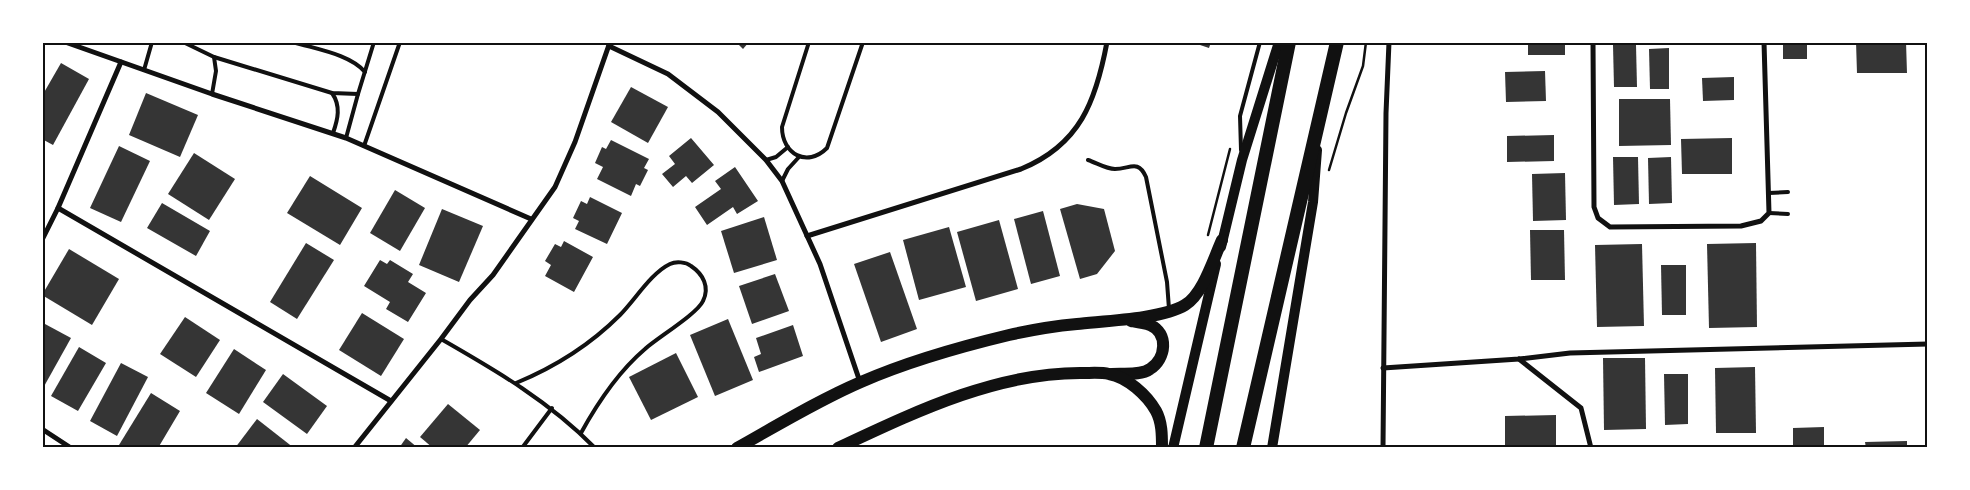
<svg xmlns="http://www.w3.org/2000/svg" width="1970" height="490" viewBox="0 0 1970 490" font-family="Lato,sans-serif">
<rect width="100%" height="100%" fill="#fff"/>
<g fill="#353535">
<polygon points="736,42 749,42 743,49"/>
<polygon points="1191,42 1211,42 1209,48"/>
<rect x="1528" y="42" width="37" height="13"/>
<rect x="1783" y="42" width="24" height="17"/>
<polygon points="1856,42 1906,42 1907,73 1857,73"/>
<polygon points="1613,45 1636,45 1637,87 1614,87"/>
<polygon points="1669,48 1669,89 1650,89 1649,49"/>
<polygon points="61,63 89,79 53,145 42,139 42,96"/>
<polygon points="1545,71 1546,101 1506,102 1505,72"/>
<polygon points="1734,77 1734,100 1703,101 1702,78"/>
<polygon points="631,87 668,107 648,143 611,122"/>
<polygon points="146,93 198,115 180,157 129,135"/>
<polygon points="1619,99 1670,99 1671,145 1619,146"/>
<polygon points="1554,135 1554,161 1507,162 1507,136"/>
<polygon points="691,138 714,165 692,183 686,176 673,187 662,174 675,164 669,156"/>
<polygon points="1732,138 1732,174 1682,174 1681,139"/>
<polygon points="611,140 649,159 644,168 648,170 640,186 636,184 631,196 597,179 603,167 595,163 602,147 606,149"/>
<polygon points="119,146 150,161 121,222 90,208"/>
<polygon points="194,153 235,179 209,220 168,194"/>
<polygon points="1613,157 1638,157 1639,204 1614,205"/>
<polygon points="1671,157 1672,203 1649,204 1648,158"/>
<polygon points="735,167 758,201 737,214 733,207 707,225 695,207 721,189 715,181"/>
<polygon points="1565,173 1566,220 1533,221 1532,174"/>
<polygon points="310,176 362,208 340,245 287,213"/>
<polygon points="395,190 425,208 400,251 370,233"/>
<polygon points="590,197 622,213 607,244 575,229 579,221 573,218 581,201 587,204"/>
<polygon points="162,203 210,231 196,256 147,228"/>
<polygon points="1077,204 1104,209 1115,251 1097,274 1080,279 1060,209"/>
<polygon points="442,209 483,226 459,282 419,265"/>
<polygon points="1043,211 1060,276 1031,284 1014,219"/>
<polygon points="764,217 777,260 734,273 721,231"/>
<polygon points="999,220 1018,289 976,301 957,232"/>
<polygon points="949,227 966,287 919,300 903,240"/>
<polygon points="1530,230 1564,230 1565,280 1531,280"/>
<polygon points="564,241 593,257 574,292 545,276 551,265 545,261 555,244 561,247"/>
<polygon points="306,243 334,260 297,319 270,302"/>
<polygon points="1756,243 1757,327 1709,328 1707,244"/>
<polygon points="1642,244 1644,326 1597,327 1595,245"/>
<polygon points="69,249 119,279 92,325 42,295"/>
<polygon points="890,252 917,329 881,342 854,264"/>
<polygon points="380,260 387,264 390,260 413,274 408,282 426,293 408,322 386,309 390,302 364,286"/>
<polygon points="1661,265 1686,265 1686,315 1662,315"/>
<polygon points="775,274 789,311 752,324 739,286"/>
<polygon points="362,313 404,339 381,376 339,350"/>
<polygon points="185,317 220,340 196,377 160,354"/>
<polygon points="728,319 753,380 715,396 690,335"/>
<polygon points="45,324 71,338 42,390 42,329"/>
<polygon points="793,325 803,356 759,372 754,357 761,354 756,338"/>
<polygon points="79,347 106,363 78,411 51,396"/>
<polygon points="234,349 266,370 239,414 206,393"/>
<polygon points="676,353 698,397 651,420 629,377"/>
<polygon points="1603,358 1645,358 1646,429 1604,430"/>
<polygon points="121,363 148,377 117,436 90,421"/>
<polygon points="1755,367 1756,433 1716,433 1715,368"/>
<polygon points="283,374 327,406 307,434 263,402"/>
<polygon points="1664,374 1688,374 1688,424 1665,425"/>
<polygon points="151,393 180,411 158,448 124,448 119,445"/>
<polygon points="448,404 480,430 465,448 433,448 420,437"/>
<polygon points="1556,415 1556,446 1505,447 1505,416"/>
<polygon points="257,419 294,448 235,448"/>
<polygon points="1824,427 1824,448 1793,448 1793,428"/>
<polygon points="406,438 418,448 399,448"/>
<polygon points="1907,441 1907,448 1866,448 1865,442"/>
</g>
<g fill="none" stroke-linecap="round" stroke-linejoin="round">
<g stroke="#111" stroke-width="2.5">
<polyline points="1329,170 1346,113 1363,66 1366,42"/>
<polyline points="1208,235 1230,149"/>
</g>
<g stroke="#111" stroke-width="4">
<polyline points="183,42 214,57 332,93 358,94"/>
<path d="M293 42C315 49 350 54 365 72"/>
<path d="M809 42 782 127C782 154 807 168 827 148L863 42"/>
<polyline points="144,70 152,42"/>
<path d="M332 93C341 106 338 119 333 133"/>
<polyline points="212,94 216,71 214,57"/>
<polyline points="346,138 358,94 374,42"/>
<polyline points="364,146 400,42"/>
<polyline points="1241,150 1240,116 1260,42"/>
<polyline points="766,160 776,157 788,147"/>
<path d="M1088 160C1097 163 1106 169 1115 169 1130 169 1138 159 1146 177L1167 282 1169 309"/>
<polyline points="782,181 788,169 799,157"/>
<polyline points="1769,193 1788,192"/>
<polyline points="1769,213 1788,214"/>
<path d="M441 339C497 371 550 402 595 448"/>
<path d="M516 383C555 367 590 345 620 315 635 300 651 273 670 264 676 261 686 262 691 266 703 274 710 287 703 301 697 314 657 338 645 349 618 372 598 402 581 433"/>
<polyline points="522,448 552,408"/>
</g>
<g stroke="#111" stroke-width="5">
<polyline points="65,42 212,94 346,138 531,219"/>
<polyline points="1593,42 1594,207 1598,218 1610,227 1741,226 1761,221 1769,213 1764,42"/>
<polyline points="609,46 668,74 718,112 766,160 782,181 820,264 860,382"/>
<polyline points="58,208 391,401"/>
<path d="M807 236 1021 169C1080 145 1096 101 1107 42"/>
<polyline points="42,240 58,208 121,62"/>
<polyline points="1519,359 1581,408 1591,448"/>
<polyline points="1383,368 1519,359 1570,353 1928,344"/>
<polyline points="42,429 71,448"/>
<polyline points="354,448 441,339 470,300 493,275 555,187 575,142 610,42"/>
<polyline points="1383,448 1386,113 1389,42"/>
</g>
<g stroke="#111" stroke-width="10">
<polyline points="1221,247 1242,160 1279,42"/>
<polyline points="1173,448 1216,264"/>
<polyline points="1272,448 1313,202 1317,150"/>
</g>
<g stroke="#111" stroke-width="12">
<path d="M1112 374C1124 373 1140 376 1150 369 1166 359 1169 333 1150 325 1144 323 1137 322 1131 321"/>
<path d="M737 448C778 425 819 400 861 382 909 361 959 347 1009 335 1031 330 1055 326 1077 324 1104 321 1162 319 1185 305 1203 294 1213 260 1222 240"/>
<path d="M838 448C915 412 997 372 1083 373 1091 373 1101 372 1109 374 1127 377 1147 395 1156 411 1162 422 1162 435 1162 448"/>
</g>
<g stroke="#111" stroke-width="14">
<polyline points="1206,448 1289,42"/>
<polyline points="1243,448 1337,42"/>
</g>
</g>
<rect width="1970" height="490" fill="none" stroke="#ffffff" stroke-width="88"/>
<rect x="44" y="44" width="1882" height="402" fill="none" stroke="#111" stroke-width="2"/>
</svg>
